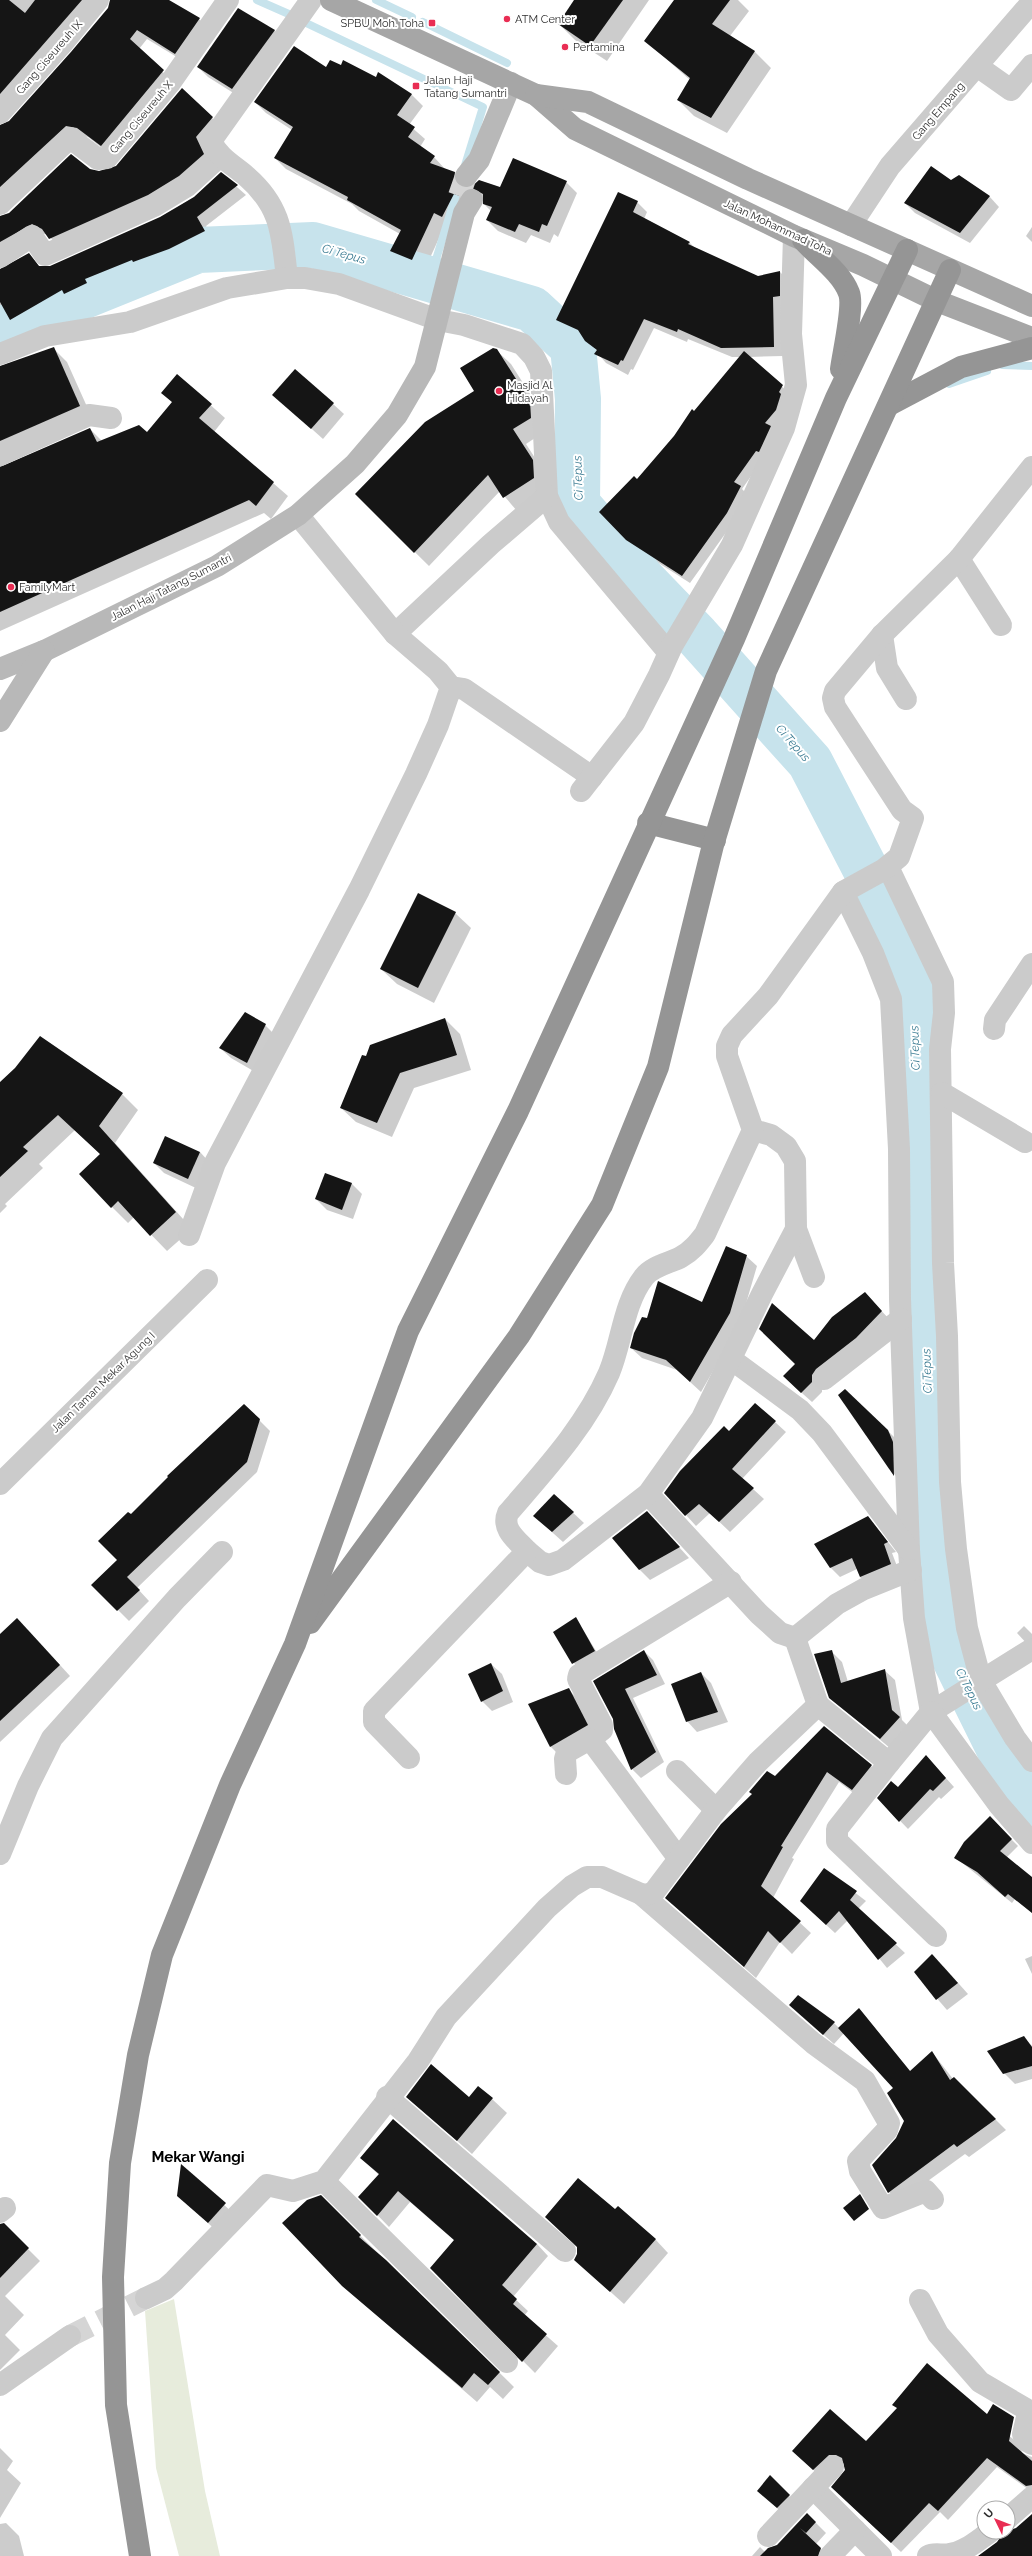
<svg xmlns="http://www.w3.org/2000/svg" width="1032" height="2556" viewBox="0 0 1032 2556" font-family="Raleway,sans-serif">
<rect width="100%" height="100%" fill="#fff"/>
<polygon fill="#e7ecdc" points="174,2299 205,2491 220,2556 179,2556 156,2468 145,2311"/>
<g fill="#0003">
<polygon points="0,0 101,0 0,114"/>
<polygon points="110,0 160,0 171,2 199,19 209,29 185,62 147,39 139,49 172,81 111,155 88,137 76,135 0,207 0,125 10,122 109,8"/>
<polygon points="576,0 649,0 607,61 575,40 559,24"/>
<polygon points="675,0 738,0 749,11 730,36 755,52 771,68 727,133 694,116 678,100 690,80 646,41"/>
<polygon points="274,30 285,41 243,99 208,77 198,67"/>
<polygon points="327,68 376,78 411,94 423,106 409,125 425,139 420,147 434,157 445,169 454,173 465,184 465,188 470,189 479,181 501,189 566,182 577,193 558,237 554,234 550,243 531,235 526,243 498,231 487,220 491,211 484,204 484,200 478,200 453,227 446,223 424,271 403,262 392,251 400,234 359,211 352,204 286,169 275,158 292,130 266,113 255,102"/>
<polygon points="212,118 222,127 213,164 60,248 47,234 35,235 0,261 0,216 9,214 90,170 99,172 117,167"/>
<polygon points="221,173 246,195 206,226 213,241 179,259 144,271 142,270 93,288 96,293 74,303 71,300 21,329 14,322 0,328 0,270 28,254 40,267 50,268 161,218 194,197"/>
<polygon points="951,181 989,196 999,207 970,243 915,213 905,203"/>
<polygon points="637,202 647,212 644,219 689,242 695,248 758,277 780,272 790,282 783,356 749,357 790,394 764,458 742,489 748,495 735,520 690,583 635,548 627,540 637,480 740,357 732,357 688,339 687,342 654,328 633,370 631,369 628,375 606,363 583,337 567,329 557,320"/>
<polygon points="1032,227 1032,242 1026,236"/>
<polygon points="53,348 67,362 93,420 8,458 2,467 90,429 102,441 147,433 173,403 163,393 178,376 225,418 214,432 288,496 271,519 264,513 0,631 0,367"/>
<polygon points="496,350 511,364 544,416 544,432 526,444 546,475 547,492 517,511 500,491 429,566 356,494 476,391"/>
<polygon points="274,395 333,404 344,414 323,439"/>
<polygon points="455,913 471,928 434,1003 397,984 381,969"/>
<polygon points="445,1019 460,1034 471,1070 414,1088 392,1137 356,1122 341,1108 366,1057"/>
<polygon points="265,1025 276,1036 257,1073 231,1058 220,1048"/>
<polygon points="0,1083 122,1094 138,1110 115,1143 192,1229 167,1251 134,1217 128,1223 112,1207 101,1155 75,1130 39,1164 43,1168 5,1204 7,1206 0,1213"/>
<polygon points="200,1152 210,1163 198,1189 164,1173 154,1163"/>
<polygon points="326,1174 352,1184 362,1194 353,1219 327,1210 316,1199"/>
<polygon points="746,1256 757,1266 740,1324 701,1392 677,1370 642,1358 631,1348 648,1320 703,1303"/>
<polygon points="874,1303 891,1321 822,1385 822,1392 812,1402 794,1386 796,1364 814,1341"/>
<polygon points="839,1395 887,1430 898,1441 904,1484 895,1475"/>
<polygon points="755,1404 786,1432 742,1479 764,1499 730,1532 710,1513 696,1526 686,1515 729,1432"/>
<polygon points="244,1405 270,1431 257,1472 137,1588 149,1601 129,1621 93,1585 118,1560 131,1516"/>
<polygon points="554,1495 584,1523 563,1542 534,1516"/>
<polygon points="868,1517 896,1552 892,1553 900,1574 870,1586 860,1577 857,1569 840,1577 831,1568 816,1544"/>
<polygon points="657,1523 689,1558 650,1580 639,1569"/>
<polygon points="576,1618 599,1656 578,1669 554,1632"/>
<polygon points="1024,1626 1032,1634 1032,1643 1028,1645 1017,1633"/>
<polygon points="28,1630 70,1676 0,1742 0,1636"/>
<polygon points="644,1651 653,1660 665,1684 633,1698 664,1762 641,1778 632,1769 614,1719 594,1681"/>
<polygon points="831,1651 842,1662 848,1682 884,1670 895,1680 902,1720 910,1728 891,1749 830,1697"/>
<polygon points="491,1664 502,1674 513,1702 492,1711 482,1701"/>
<polygon points="701,1673 711,1683 728,1722 697,1732 687,1721"/>
<polygon points="568,1689 579,1700 598,1736 561,1757 551,1747 529,1704"/>
<polygon points="926,1756 954,1787 941,1799 939,1797 908,1829 878,1798 898,1788"/>
<polygon points="871,1766 882,1777 864,1801 839,1782 792,1858 794,1859 773,1898 811,1933 792,1954 780,1942 756,1978 666,1898 775,1777"/>
<polygon points="990,1818 1018,1846 1007,1857 1032,1878 1032,1913 1015,1899 1012,1903 955,1857"/>
<polygon points="824,1869 866,1901 858,1909 905,1953 887,1968 848,1920 835,1933 810,1910"/>
<polygon points="1032,1956 1032,1974 1025,1959"/>
<polygon points="943,1966 968,1994 947,2010 915,1973"/>
<polygon points="790,2005 834,2023 840,2029 859,2009 911,2072 932,2052 953,2079 954,2078 1006,2130 969,2157 965,2154 899,2202 889,2192 897,2139 905,2120 894,2088 844,2033 834,2044"/>
<polygon points="1023,2037 1032,2046 1032,2079 1015,2084 1004,2073"/>
<polygon points="407,2097 492,2099 507,2113 472,2154"/>
<polygon points="361,2158 537,2244 548,2256 513,2297 528,2311 524,2316 558,2346 535,2373 431,2268 455,2241 410,2202 389,2227 360,2197 379,2175"/>
<polygon points="182,2166 235,2215 219,2233 178,2196"/>
<polygon points="320,2196 514,2387 503,2399 490,2387 477,2402 342,2285"/>
<polygon points="615,2211 655,2239 668,2253 624,2304 575,2260"/>
<polygon points="4,2225 40,2261 5,2296 24,2315 5,2335 20,2350 0,2370 0,2229"/>
<polygon points="1000,2428 1020,2445 1022,2453 1032,2457 1032,2492 997,2467 948,2520 940,2512 901,2552 842,2497 846,2470 844,2464 839,2465 823,2479 803,2460 866,2443"/>
<polygon points="0,2448 13,2461 7,2470 21,2483 0,2518"/>
<polygon points="770,2477 799,2506 788,2518 758,2491"/>
<polygon points="807,2514 826,2533 816,2544 828,2556 752,2556 760,2547 765,2552 777,2546"/>
<polygon points="6,2523 19,2536 24,2556 0,2556 0,2524"/>
</g>
<g fill="none" stroke-linecap="round" stroke-linejoin="round">
<g stroke="#c7e3ec" stroke-width="8">
<polyline points="257,0 291,15"/>
<polyline points="376,0 412,17"/>
<polyline points="304,22 483,107 430,279"/>
<polyline points="423,22 507,63"/>
<polyline points="1002,365 1032,366"/>
<polyline points="949,384 987,371"/>
</g>
<polyline stroke="#c7e3ec" stroke-width="46" points="0,330 198,250 313,245 532,309 573,347 578,399 577,504 644,581 697,636 810,762 912,959 931,1485 946,1641 1022,1795 1032,1805"/>
</g>
<g fill="#151515">
<polygon points="0,0 9,0 25,13 35,0 82,0 0,94"/>
<polygon points="110,0 169,0 200,18 175,54 137,30 130,39 164,70 101,146 77,128 66,126 0,187 0,125 9,121 71,52 108,8"/>
<polygon points="574,0 623,0 590,46 558,24"/>
<polygon points="674,0 730,0 712,24 755,51 711,118 677,100 690,78 644,41"/>
<polygon points="238,8 275,30 232,89 197,67"/>
<polygon points="294,46 326,67 330,60 341,65 343,60 376,77 378,72 412,94 397,115 415,127 408,137 435,156 430,163 455,172 454,180 458,186 470,188 479,180 500,187 513,158 567,181 547,226 542,224 539,232 519,224 515,232 486,220 492,207 483,204 483,194 472,188 466,189 460,196 454,194 442,217 434,213 412,260 390,251 401,230 347,200 348,197 274,158 293,127 254,102"/>
<polygon points="182,88 213,117 196,137 204,154 179,176 148,195 49,239 42,229 32,224 0,242 0,216 9,213 71,154 90,169 99,171 116,166"/>
<polygon points="931,166 951,180 959,175 990,196 960,233 904,203"/>
<polygon points="221,172 238,185 197,217 205,231 169,249 133,262 132,260 85,279 87,283 64,294 62,290 10,320 0,302 0,269 29,253 39,266 50,266 160,217 194,197"/>
<polygon points="618,192 638,201 633,212 690,242 688,244 758,276 780,271 780,296 773,297 774,347 721,348 678,329 677,332 644,319 623,361 621,360 618,365 594,354 597,350 585,341 578,330 556,320"/>
<polygon points="54,347 80,406 0,441 0,366"/>
<polygon points="493,348 497,349 530,401 531,418 513,429 533,460 534,478 503,498 488,475 414,553 355,494 425,422 474,391 460,368"/>
<polygon points="744,351 783,385 779,392 781,394 776,410 765,423 771,426 759,452 756,451 734,482 741,486 727,513 682,576 626,540 599,512 634,476 637,479 674,436 692,409 694,411"/>
<polygon points="295,369 334,403 311,429 272,395"/>
<polygon points="177,374 212,404 199,418 274,482 256,506 249,500 0,612 0,467 90,428 97,442 139,425 147,432 172,402 161,393"/>
<polygon points="418,893 456,912 418,988 380,969"/>
<polygon points="245,1012 266,1024 247,1063 219,1048"/>
<polygon points="445,1018 457,1055 400,1073 377,1123 340,1108 362,1055 366,1056 370,1045"/>
<polygon points="40,1036 123,1093 99,1126 176,1212 150,1236 118,1201 111,1208 79,1174 100,1154 58,1115 23,1147 28,1151 0,1177 0,1082 15,1068"/>
<polygon points="165,1136 200,1152 188,1179 153,1163"/>
<polygon points="325,1173 352,1183 342,1210 315,1199"/>
<polygon points="726,1246 747,1255 730,1313 690,1382 666,1360 630,1348 634,1333 642,1317 647,1318 658,1281 702,1302"/>
<polygon points="865,1292 882,1311 856,1338 816,1369 812,1375 812,1382 801,1393 783,1376 795,1364 759,1329 772,1303 814,1340 832,1317"/>
<polygon points="845,1389 888,1430 893,1442 894,1476 838,1395"/>
<polygon points="755,1403 776,1421 732,1469 754,1488 719,1522 699,1504 685,1516 664,1493 680,1471 724,1426 729,1431"/>
<polygon points="244,1404 260,1419 247,1462 127,1577 140,1590 117,1611 91,1585 117,1560 98,1541 128,1512 131,1514 168,1477 167,1476"/>
<polygon points="554,1494 574,1512 552,1532 533,1516"/>
<polygon points="647,1511 680,1547 639,1570 612,1538"/>
<polygon points="868,1516 888,1542 884,1544 891,1564 860,1577 852,1558 830,1568 814,1544"/>
<polygon points="576,1617 595,1651 572,1664 553,1632"/>
<polygon points="17,1618 60,1665 0,1721 0,1634"/>
<polygon points="644,1650 657,1675 625,1689 656,1752 631,1770 614,1729 613,1719 593,1681"/>
<polygon points="832,1650 841,1683 885,1669 892,1710 900,1717 880,1739 829,1698 814,1654"/>
<polygon points="491,1663 503,1691 481,1702 468,1674"/>
<polygon points="701,1672 718,1712 686,1722 671,1684"/>
<polygon points="569,1688 588,1725 550,1747 528,1704"/>
<polygon points="824,1726 872,1765 852,1790 827,1772 781,1846 783,1847 761,1886 801,1921 780,1943 768,1931 744,1967 665,1898 721,1824 752,1794 749,1792 767,1771 775,1776"/>
<polygon points="926,1755 946,1778 933,1791 930,1789 899,1822 877,1798 891,1781 898,1787"/>
<polygon points="990,1816 1012,1839 1000,1851 1032,1877 1032,1913 1008,1894 1005,1897 977,1872 954,1858 964,1842"/>
<polygon points="824,1868 857,1891 850,1900 897,1943 878,1960 839,1911 826,1925 800,1901"/>
<polygon points="932,1954 958,1983 936,2000 914,1972"/>
<polygon points="798,1995 835,2022 823,2035 789,2005"/>
<polygon points="859,2008 910,2071 932,2051 950,2080 954,2077 996,2119 957,2147 954,2144 888,2193 872,2165 896,2138 904,2121 887,2093 893,2088 838,2028"/>
<polygon points="1024,2036 1032,2047 1032,2066 1003,2074 987,2051"/>
<polygon points="431,2064 469,2097 478,2086 493,2098 457,2141 406,2097"/>
<polygon points="393,2119 537,2244 502,2285 517,2299 513,2304 547,2334 522,2362 430,2268 454,2240 398,2191 377,2216 358,2197 379,2174 360,2158"/>
<polygon points="181,2164 226,2203 208,2223 177,2196"/>
<polygon points="578,2178 615,2209 618,2206 656,2239 610,2292 574,2260 577,2254 577,2247 545,2217"/>
<polygon points="860,2194 869,2209 854,2221 843,2208"/>
<polygon points="321,2195 361,2235 359,2237 386,2260 500,2372 488,2385 474,2373 462,2388 342,2286 282,2223 307,2200"/>
<polygon points="4,2223 29,2248 0,2278 0,2224"/>
<polygon points="927,2363 987,2414 993,2404 1014,2417 1009,2441 1032,2461 1032,2485 1026,2486 987,2458 938,2511 929,2503 891,2543 831,2487 845,2470 842,2458 836,2455 829,2455 813,2470 792,2451 830,2409 866,2441 897,2408 892,2405"/>
<polygon points="770,2475 790,2495 777,2508 757,2491"/>
<polygon points="807,2513 816,2522 806,2533 800,2528 821,2548 818,2556 760,2556 768,2548 777,2545"/>
<polygon points="1032,2514 1032,2556 978,2556 997,2542 1004,2532 1016,2528"/>
</g>
<g fill="none" stroke-linecap="round" stroke-linejoin="round">
<polyline stroke="#d5d5d5" stroke-width="22" stroke-dasharray="22 11" stroke-linecap="butt" points="70,2336 146,2298"/>
<polyline stroke="#d5d5d5" stroke-width="22" stroke-dasharray="22 11" stroke-linecap="butt" points="459,196 466,176"/>
<g stroke="#cbcbcb" stroke-width="22">
<polyline points="977,66 1011,90 1032,65"/>
<polyline points="0,113 62,44 98,0"/>
<polyline points="0,204 70,138 98,159 107,158 170,83 228,0"/>
<polyline points="851,225 890,166 1032,2"/>
<polyline points="0,257 32,236 45,255 154,206 187,186 220,156"/>
<path d="M287 278C282 235 282 207 246 176 233 165 218 157 211 141L311 0"/>
<polyline points="0,354 45,336 130,322 227,288 287,278 305,278 339,284 438,320 464,325 522,344 534,357 541,371 547,496 559,522 668,652"/>
<polyline points="0,455 89,415 111,418"/>
<polyline points="959,559 1001,625"/>
<polyline points="395,634 491,544 547,496"/>
<polyline points="882,635 887,668 906,699"/>
<polyline points="451,687 464,689 592,777"/>
<polyline points="581,791 634,723 659,675 672,646 732,545 784,428 796,385 791,334 794,236"/>
<polyline points="888,867 943,982 944,1013 940,1049 943,1263 947,1336 950,1482 956,1549 967,1628 981,1681 1015,1738 1032,1761"/>
<polyline points="843,892 873,953 891,999 899,1149 900,1299 909,1550 914,1618 931,1712 1032,1649"/>
<polyline points="994,1029 995,1020 1032,964"/>
<polyline points="942,1093 1025,1142"/>
<polyline points="796,1229 814,1277"/>
<polyline points="189,1235 215,1163 359,890 416,774 438,725 451,687 438,671 395,634 298,515"/>
<polyline points="731,1359 800,1410 822,1433 909,1550"/>
<polyline points="824,1379 901,1319"/>
<polyline points="0,1484 207,1280"/>
<polyline points="648,1494 759,1614 780,1633 795,1638"/>
<polyline points="527,1551 540,1562 549,1565 563,1560 648,1494 702,1418 762,1294 796,1229 795,1161 786,1146 771,1135 753,1130"/>
<polyline points="818,1705 795,1638 837,1604 864,1589 911,1570"/>
<polyline points="590,1739 602,1730 602,1725 578,1679 579,1675 731,1582"/>
<path d="M409 1758 374 1722V1711L527 1551C517 1540 501 1529 508 1513 545 1470 586 1426 609 1373 622 1342 623 1304 644 1277 652 1266 670 1263 681 1257 692 1251 698 1243 705 1234L753 1130 727 1056V1046L732 1035 768 996 843 892 883 870 899 857 913 818 902 810 835 707 833 698 835 691 882 635 959 559 1032 467"/>
<polyline points="889,1763 837,1829 837,1841 936,1936"/>
<polyline points="677,1771 716,1810"/>
<polyline points="566,1774 565,1759 567,1752 590,1739 679,1859"/>
<polyline points="0,1854 28,1786 52,1738 177,1598 222,1552"/>
<polyline points="641,1894 813,2043 865,2081 889,2123 887,2130 858,2161 860,2171 883,2208 926,2191 933,2199"/>
<polyline points="387,2097 565,2251"/>
<polyline points="324,2181 507,2362"/>
<polyline points="0,2212 5,2208"/>
<polyline points="146,2298 165,2289 174,2281 267,2185 293,2191 324,2181 418,2061 446,2017 547,1908 572,1886 587,1877 602,1877 641,1894 646,1895 654,1892 716,1810 758,1762 818,1705 889,1763 931,1712 999,1805 1032,1843"/>
<polyline points="920,2300 938,2334 980,2382 1026,2409 1028,2413 1023,2434 1025,2440 1032,2444"/>
<polyline points="0,2385 70,2336"/>
<polyline points="813,2488 881,2556"/>
<polyline points="1008,2518 1032,2497"/>
<polyline points="768,2536 833,2467"/>
<polyline points="830,2556 855,2530"/>
<path d="M928 2556C935 2552 942 2556 950 2554 965 2552 978 2540 990 2532"/>
</g>
<g stroke="#b8b8b8" stroke-width="22">
<polyline points="466,176 479,160 511,83"/>
<polyline points="0,669 44,651 217,566 298,515 355,464 397,415 425,367 464,213 472,200"/>
<polyline points="0,721 44,651"/>
</g>
<g stroke="#a6a6a6" stroke-width="22">
<polyline points="331,0 536,95 575,129 794,236 863,265 937,301 1032,338"/>
<polyline points="536,95 588,102 748,179 1032,306"/>
</g>
<g stroke="#959595" stroke-width="22">
<path d="M803 240C817 256 841 272 849 293 854 306 843 353 841 369"/>
<polyline points="889,405 961,367 1032,348"/>
<polyline points="648,823 715,840"/>
<polyline points="310,1623 519,1336 602,1205 658,1067 713,845 766,671 950,270"/>
<polyline points="140,2556 116,2405 113,2277 120,2163 138,2055 162,1955 230,1785 295,1644 408,1331 518,1111 734,639 836,398 907,250"/>
</g>
</g>
<g fill="#e92d53" stroke="#fff" stroke-width="1.5">
<circle cx="507" cy="19" r="4"/>
<rect x="428" y="19" width="8" height="8" rx="2"/>
<circle cx="565" cy="47" r="4"/>
<rect x="412" y="82" width="8" height="8" rx="2"/>
<circle cx="499" cy="391" r="4"/>
<circle cx="11" cy="587" r="4"/>
</g>
<g text-anchor="middle" stroke-width="4" stroke-linejoin="round" paint-order="stroke">
<g font-size="11" fill="#2e2e2e" stroke="#fff" text-anchor="start">
<text x="515" y="23">ATM Center</text>
<text x="424" y="27" text-anchor="end">SPBU Moh. Toha</text>
<text x="573" y="51">Pertamina</text>
<text x="424" y="84">Jalan Haji<tspan x="424" dy="13">Tatang Sumantri</tspan></text>
<text x="507" y="389">Masjid Al<tspan x="507" dy="13">Hidayah</tspan></text>
<text x="19" y="591">FamilyMart</text>
</g>
<g font-size="11" fill="#2e2e2e" stroke="#fff">
<text transform="translate(49 57) rotate(-49)" y="4">Gang Ciseureuh IX</text>
<text transform="translate(938 111) rotate(-49)" y="4">Gang Empang</text>
<text transform="translate(141 117) rotate(-50)" y="4">Gang Ciseureuh X</text>
<text transform="translate(778 227) rotate(25)" y="4">Jalan Mohammad Toha</text>
<text transform="translate(171 587) rotate(-27)" y="4">Jalan Haji Tatang Sumantri</text>
<text transform="translate(103 1382) rotate(-44)" y="4">Jalan Taman Mekar Agung I</text>
</g>
<g font-size="12" font-style="italic" fill="#3a7b92" stroke="#fff">
<text transform="translate(344 254) rotate(16)" y="4">Ci Tepus</text>
<text transform="translate(578 478) rotate(-92)" y="4">Ci Tepus</text>
<text transform="translate(793 743) rotate(49)" y="4">Ci Tepus</text>
<text transform="translate(915 1048) rotate(-92)" y="4">Ci Tepus</text>
<text transform="translate(927 1371) rotate(-92)" y="4">Ci Tepus</text>
<text transform="translate(969 1689) rotate(64)" y="4">Ci Tepus</text>
</g>
<g font-size="15" font-weight="bold" fill="#000" stroke="#fff">
<text x="198" y="2162">Mekar Wangi</text>
</g>
</g>
<g transform="translate(996 2520) rotate(313)"><circle r="19" fill="#ffffff" stroke="#ababab"/>
<path d="M0-3L7 15L0 10L-7 15Z" fill="#e92d53"/>
<text y="-6" font-size="11" font-weight="bold" text-anchor="middle" fill="#2e2e2e">U</text>
</g>
</svg>
